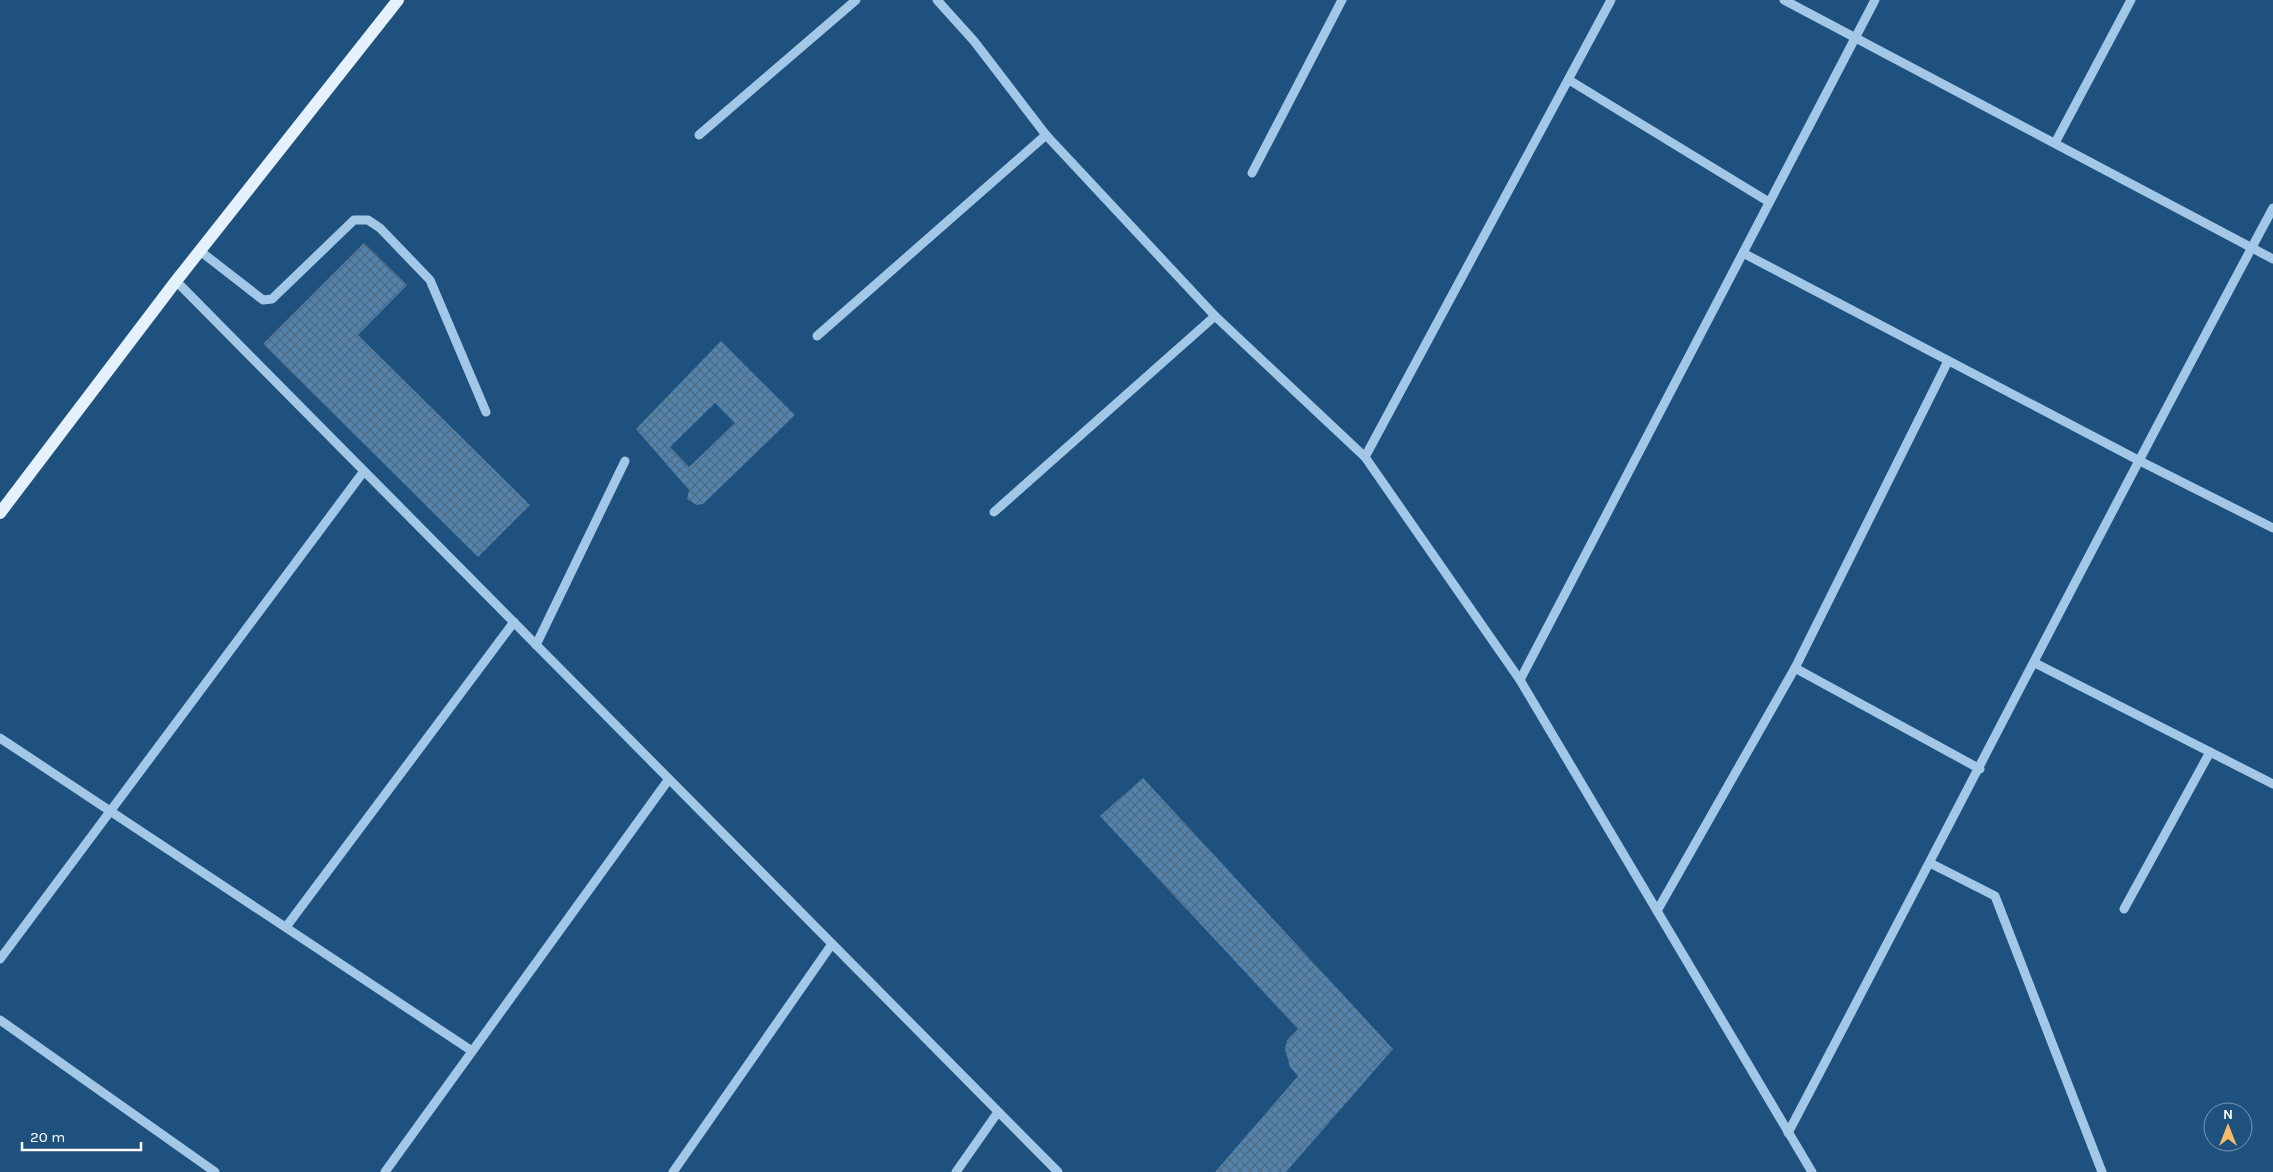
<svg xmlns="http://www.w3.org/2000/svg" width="2273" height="1172" viewBox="0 0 2273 1172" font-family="Karla,sans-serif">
<defs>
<pattern id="building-cross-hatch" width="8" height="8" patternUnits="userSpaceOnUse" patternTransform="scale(1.25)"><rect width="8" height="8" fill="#5484ad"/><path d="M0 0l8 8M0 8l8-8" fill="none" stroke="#506b81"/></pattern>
</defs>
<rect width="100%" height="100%" fill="#1f517e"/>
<g fill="url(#building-cross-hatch)" fill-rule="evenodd">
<polygon points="364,243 407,285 358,335 530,505 478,557 263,344"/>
<path d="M721 341 795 415 703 504 696 505 687 499 689 490 636 429ZM715 403 735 423 689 467 670 447Z"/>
<polygon points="1143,778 1393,1049 1286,1172 1215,1172 1298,1076 1290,1067 1285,1049 1287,1040 1298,1029 1100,816"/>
</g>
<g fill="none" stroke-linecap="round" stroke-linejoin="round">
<g stroke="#a3c8e7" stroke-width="9">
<polyline points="937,0 974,41 1046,135 1215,316 1365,457 1520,680 1812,1172"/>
<polyline points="1784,0 2273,259"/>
<polyline points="1569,80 1769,202"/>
<polyline points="699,135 856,0"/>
<polyline points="2055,143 2131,0"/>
<polyline points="1252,173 1342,0"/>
<polyline points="200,251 263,300 272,299 354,220 368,220 380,228 430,280 486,412"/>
<polyline points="1743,253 2138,460 2273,528"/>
<polyline points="176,281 1058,1172"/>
<polyline points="817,336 1046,135"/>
<polyline points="1365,457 1611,0"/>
<polyline points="994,512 1215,316"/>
<polyline points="536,645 625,461"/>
<polyline points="2035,663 2273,784"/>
<polyline points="1795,668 1980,769"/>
<polyline points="1520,680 1875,0"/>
<polyline points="0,738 472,1051"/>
<polyline points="1930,863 1995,896 2102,1172"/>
<polyline points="2124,909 2210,752"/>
<polyline points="1657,911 1795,668 1948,361"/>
<polyline points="286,927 514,622"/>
<polyline points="0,959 364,471"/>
<polyline points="0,1020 215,1172"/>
<path d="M1788 1133C1950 825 2108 515 2273 208"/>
<polyline points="385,1172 669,779"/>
<polyline points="673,1172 832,944"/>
<polyline points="956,1172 998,1112"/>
</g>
<polyline stroke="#e5f1fd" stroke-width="12" points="0,513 176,281 398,0"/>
</g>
<g transform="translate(2228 1127)"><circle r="24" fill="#1f517e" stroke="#7997b2"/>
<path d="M0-4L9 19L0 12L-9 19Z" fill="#f5bd63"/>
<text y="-8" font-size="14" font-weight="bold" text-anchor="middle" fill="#ffffff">N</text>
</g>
<path d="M22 1142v8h119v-8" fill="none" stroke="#ffffff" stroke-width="2.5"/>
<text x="30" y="1142" font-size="15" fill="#ffffff" stroke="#1f517e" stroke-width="4" paint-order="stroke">20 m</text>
</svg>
